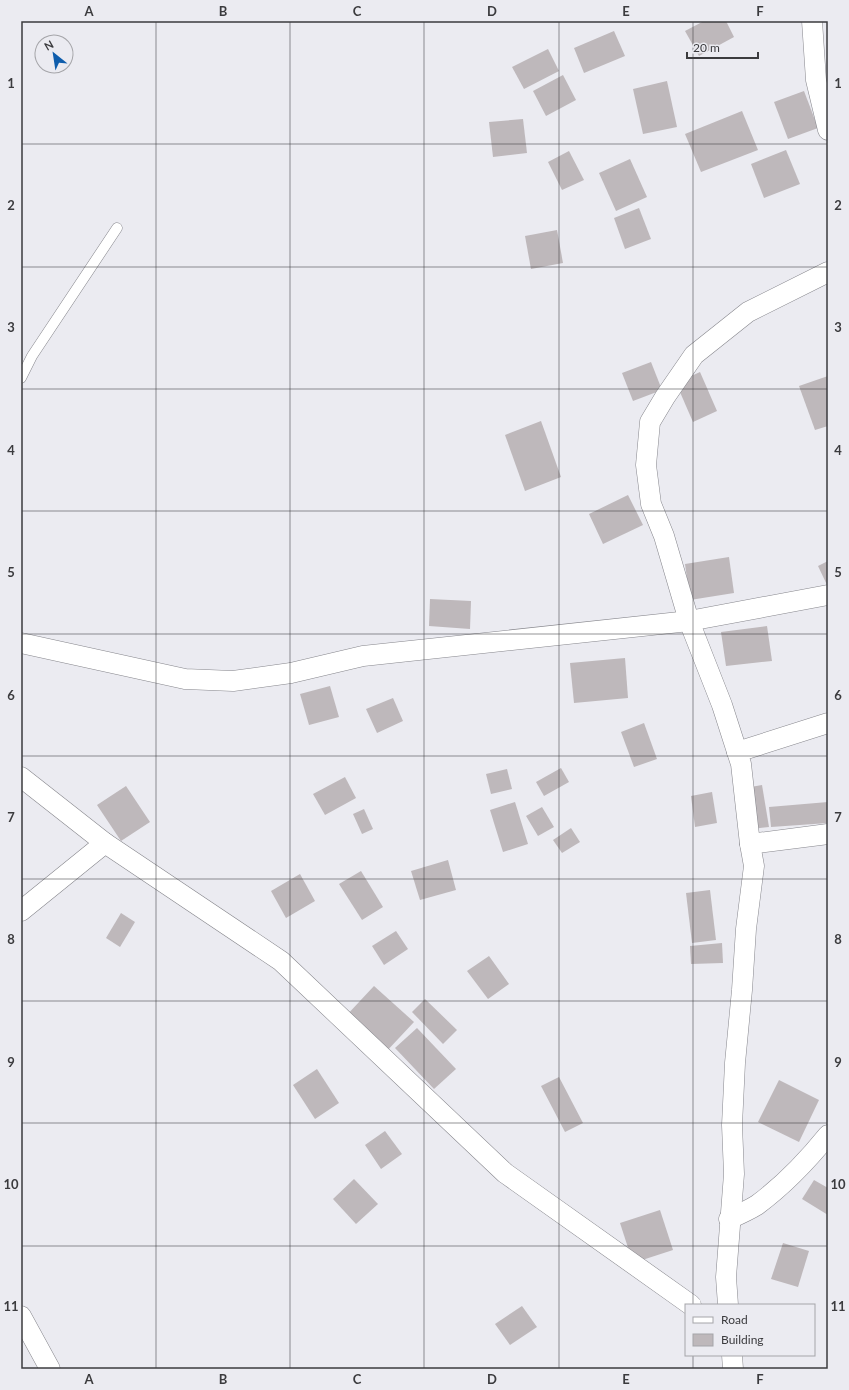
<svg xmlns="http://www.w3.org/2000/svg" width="849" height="1390" viewBox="0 0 849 1390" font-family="Lato,sans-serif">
<rect width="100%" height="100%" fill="#ebebf1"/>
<g fill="#beb8bb">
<polygon points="704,21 726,21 734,37 699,56 685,31"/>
<polygon points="614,31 625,56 584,73 574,48"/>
<polygon points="548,49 559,71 524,89 512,67"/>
<polygon points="563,75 576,100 546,116 533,91"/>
<polygon points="667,81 677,127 643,134 633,89"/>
<polygon points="804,91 818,128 788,139 774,102"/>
<polygon points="742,111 758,150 701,172 685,134"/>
<polygon points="523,119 527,153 493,157 489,122"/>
<polygon points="786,150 800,184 764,198 751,164"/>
<polygon points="569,151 584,180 562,190 548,162"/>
<polygon points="630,159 647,197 616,211 599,173"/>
<polygon points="639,208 651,239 625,249 614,218"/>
<polygon points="557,230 563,263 531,269 525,236"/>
<polygon points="651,362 662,390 633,401 622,373"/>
<polygon points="700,372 717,411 693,422 676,383"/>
<polygon points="828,376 828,426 815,430 799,386"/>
<polygon points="541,421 561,477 525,491 505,435"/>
<polygon points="628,495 643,525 603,544 589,514"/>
<polygon points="729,557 734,593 690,600 685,564"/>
<polygon points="828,561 828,587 818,566"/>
<polygon points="430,599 471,601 470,629 429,626"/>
<polygon points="767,626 772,661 726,666 721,632"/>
<polygon points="625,658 628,698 574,703 570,663"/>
<polygon points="330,686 339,717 309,725 300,694"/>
<polygon points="393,698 403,721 377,733 366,709"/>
<polygon points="644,723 657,759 634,767 621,732"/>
<polygon points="561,768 569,782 544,796 536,782"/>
<polygon points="507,769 512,789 491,794 486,774"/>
<polygon points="345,777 356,798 325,815 313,794"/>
<polygon points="762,785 769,827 752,829 745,788"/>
<polygon points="126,786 150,822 121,841 97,805"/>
<polygon points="712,792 717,823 695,827 691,796"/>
<polygon points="515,802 528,844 503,852 490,810"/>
<polygon points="828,802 828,823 771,827 769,807"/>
<polygon points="542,807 554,827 538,836 526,816"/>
<polygon points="364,809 373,829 362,834 353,814"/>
<polygon points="571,828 580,842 562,853 553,840"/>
<polygon points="448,860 456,890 420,900 411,871"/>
<polygon points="361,871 383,907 362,920 339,884"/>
<polygon points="300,874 315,901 286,918 271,891"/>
<polygon points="710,890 716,940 692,943 686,893"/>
<polygon points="121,913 135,922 120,947 106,938"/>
<polygon points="396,931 408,949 384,965 372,946"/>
<polygon points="722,943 723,963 691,964 690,946"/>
<polygon points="489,956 509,984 488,999 467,971"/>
<polygon points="374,986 414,1022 384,1054 345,1017"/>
<polygon points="425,999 457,1030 443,1044 412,1012"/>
<polygon points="417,1028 456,1069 434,1089 395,1048"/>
<polygon points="317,1069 339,1103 315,1119 293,1085"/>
<polygon points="559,1077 583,1123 565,1132 541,1086"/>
<polygon points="779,1080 819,1100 799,1142 758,1122"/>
<polygon points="385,1131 402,1154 381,1169 365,1145"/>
<polygon points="354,1179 378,1204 356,1224 333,1199"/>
<polygon points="814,1180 828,1188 828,1215 802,1199"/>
<polygon points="660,1210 673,1250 633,1263 620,1223"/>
<polygon points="783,1243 809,1251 798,1287 771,1279"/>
<polygon points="522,1306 537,1327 510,1345 495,1324"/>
</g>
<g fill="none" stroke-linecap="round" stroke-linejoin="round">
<defs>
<polyline id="service" points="21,378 32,356 117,228"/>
<g id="minor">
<polyline points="812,21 816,80 828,130"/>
<polyline points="21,643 185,679 233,681 291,673 363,656 689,621 828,595"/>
<polyline points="737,752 828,723"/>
<polyline points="21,777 105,843"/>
<polyline points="750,844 828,834"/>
<polyline points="21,911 105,843 281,961 505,1173 691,1305"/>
<path d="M729 1219C738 1215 749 1210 757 1205 784 1185 807 1161 828 1135"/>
<polyline points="728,1305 726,1277 734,1174 732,1125 735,1063 742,990 746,929 754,866 750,844 741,764 722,705 689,621 664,536 651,504 646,465 650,422 665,397 694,355 748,312 828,272"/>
<polyline points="21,1316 50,1369"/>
<polyline points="732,1355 733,1369"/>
</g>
</defs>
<use href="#service" stroke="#86868c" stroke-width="11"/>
<use href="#minor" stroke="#86868c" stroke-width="21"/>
<use href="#service" stroke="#fff" stroke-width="10"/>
<use href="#minor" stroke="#fff" stroke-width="20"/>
</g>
<path fill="none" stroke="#3b3b3e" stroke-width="1" stroke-opacity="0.55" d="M156 21V1369M290 21V1369M424 21V1369M559 21V1369M693 21V1305M21 144H828M21 267H828M21 389H828M21 511H828M21 634H828M21 756H828M21 879H828M21 1001H828M21 1123H828M21 1246H828M693 1355V1369"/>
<rect width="849" height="1390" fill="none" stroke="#ebebf1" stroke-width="44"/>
<rect x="685" y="1304" width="130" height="52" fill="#ebebf1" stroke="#a5a5a9"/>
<rect x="693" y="1317" width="20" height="6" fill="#ffffff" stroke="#a5a5a9"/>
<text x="721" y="1324" font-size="12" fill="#3b3b3e">Road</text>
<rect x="693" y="1334" width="20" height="12" fill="#beb8bb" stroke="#a5a5a9"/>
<text x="721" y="1344" font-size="12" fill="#3b3b3e">Building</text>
<g transform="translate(54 54) rotate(330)"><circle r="19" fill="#ebebf1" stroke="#a5a5a9"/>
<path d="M0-3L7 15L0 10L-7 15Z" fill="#0f5dac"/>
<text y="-6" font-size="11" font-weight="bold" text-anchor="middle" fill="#3b3b3e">N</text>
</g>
<path d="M687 52v6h71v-6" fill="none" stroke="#3b3b3e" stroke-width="2"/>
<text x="693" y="52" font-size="12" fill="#3b3b3e" stroke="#ebebf1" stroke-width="3" paint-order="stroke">20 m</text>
<rect x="22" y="22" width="805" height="1346" fill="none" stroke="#3b3b3e" stroke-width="1.5"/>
<g font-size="13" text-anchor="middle" font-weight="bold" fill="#3b3b3e">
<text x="89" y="16">A</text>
<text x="223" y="16">B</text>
<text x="357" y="16">C</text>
<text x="492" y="16">D</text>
<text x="626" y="16">E</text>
<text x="760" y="16">F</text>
<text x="11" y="88">1</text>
<text x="838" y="88">1</text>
<text x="11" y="210">2</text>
<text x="838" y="210">2</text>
<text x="11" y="332">3</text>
<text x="838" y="332">3</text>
<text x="11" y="455">4</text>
<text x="838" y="455">4</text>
<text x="11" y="577">5</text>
<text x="838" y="577">5</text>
<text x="11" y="700">6</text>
<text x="838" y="700">6</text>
<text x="11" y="822">7</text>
<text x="838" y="822">7</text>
<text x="11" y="944">8</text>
<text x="838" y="944">8</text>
<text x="11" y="1067">9</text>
<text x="838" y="1067">9</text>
<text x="11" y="1189">10</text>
<text x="838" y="1189">10</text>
<text x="11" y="1311">11</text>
<text x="838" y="1311">11</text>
<text x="89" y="1384">A</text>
<text x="223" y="1384">B</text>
<text x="357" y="1384">C</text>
<text x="492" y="1384">D</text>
<text x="626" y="1384">E</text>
<text x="760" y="1384">F</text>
</g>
</svg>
